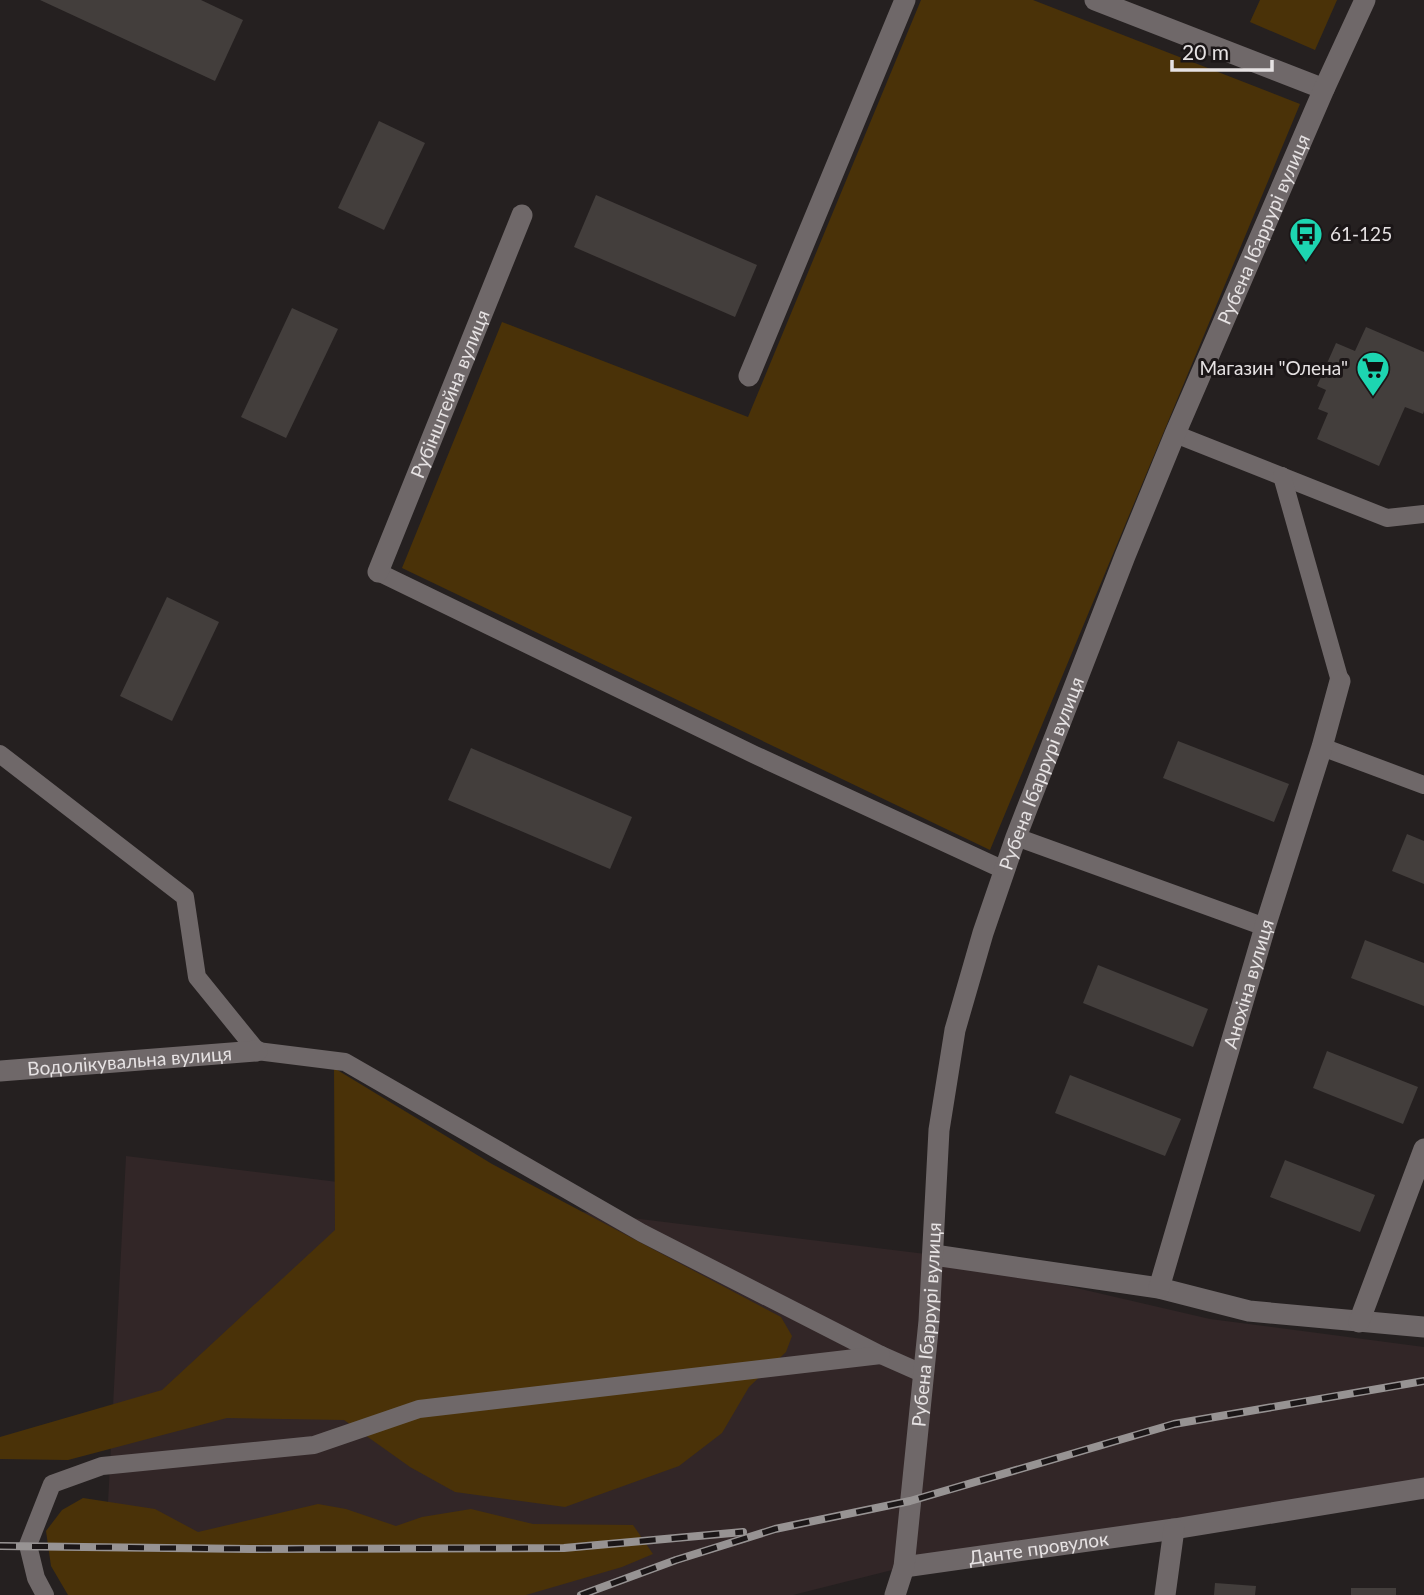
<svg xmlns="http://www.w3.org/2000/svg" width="1424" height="1595" viewBox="0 0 1424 1595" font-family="Lato,sans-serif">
<rect width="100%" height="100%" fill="#252020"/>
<polygon fill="#322627" points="126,1156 934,1255 1210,1319 1424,1347 1424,1488 904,1567 793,1595 126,1595 108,1503"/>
<g fill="#4a3208">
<polygon points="921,0 1033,0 1300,104 990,850 402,568 502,322 748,417"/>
<polygon points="1260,0 1337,0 1315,50 1250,22"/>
<polygon points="334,1068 492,1164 781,1317 792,1336 786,1352 749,1387 722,1433 679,1466 565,1507 455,1492 410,1467 344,1420 227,1418 68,1460 0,1459 0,1437 162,1390 335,1230"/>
<polygon points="83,1498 155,1509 198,1532 318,1504 346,1509 396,1526 422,1517 471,1509 533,1524 633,1525 653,1554 622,1567 526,1595 68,1595 51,1566 46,1531 62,1510"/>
</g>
<g fill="#433e3c">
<polygon points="40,0 201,0 243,20 215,81"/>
<polygon points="379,121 425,143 384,230 338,208"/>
<polygon points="596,195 757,265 735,317 574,247"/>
<polygon points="292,308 338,329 286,438 241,417"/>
<polygon points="1366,327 1424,352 1424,411 1423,414 1405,407 1379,466 1317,439 1328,413 1318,409 1326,390 1317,386 1336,343 1355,351"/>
<polygon points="167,597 219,622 172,721 120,696"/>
<polygon points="1178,741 1289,784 1274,822 1163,778"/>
<polygon points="471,748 632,817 610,869 448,800"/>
<polygon points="1407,834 1424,841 1424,884 1392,871"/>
<polygon points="1365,940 1424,963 1424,1006 1351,978"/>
<polygon points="1098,965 1208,1009 1193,1047 1083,1003"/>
<polygon points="1327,1051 1418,1087 1403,1124 1313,1088"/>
<polygon points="1070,1075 1181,1119 1165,1156 1055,1113"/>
<polygon points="1285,1160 1375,1195 1360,1232 1270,1197"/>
<polygon points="1215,1583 1256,1586 1255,1595 1214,1595"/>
<rect x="1351" y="1588" width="45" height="7"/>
</g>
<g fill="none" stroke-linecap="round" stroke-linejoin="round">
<g stroke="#6f6869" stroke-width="18">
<polyline points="1175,434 1387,518 1424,514"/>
<polyline points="1282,476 1340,681"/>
<polyline points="378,572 755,755 1004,870"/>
<polyline points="1322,747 1424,785"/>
<polyline points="0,754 185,897 197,977 257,1051 345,1062 642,1233 881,1355 924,1374"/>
<polyline points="1016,837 1265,927"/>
<polyline points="45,1595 36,1578 28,1545 52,1484 102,1466 314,1445 419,1409 881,1355"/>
</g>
<g stroke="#6f6869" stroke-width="21">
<polyline points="1095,0 1324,89"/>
<polyline points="749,376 905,0"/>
<path id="s1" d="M378 572 522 215"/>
<path id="s2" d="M0 1071 257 1051"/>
<polyline points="934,1255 1159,1288 1249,1311 1424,1327"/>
<path id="s3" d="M1159 1288 1265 927 1322 747 1340 681"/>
<polyline points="1359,1322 1424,1149"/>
<path id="s4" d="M904 1567 1174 1529 1424 1488"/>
<polyline points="1165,1595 1174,1529"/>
</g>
<path stroke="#6f6869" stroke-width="21" id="s5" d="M895 1595 904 1567 929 1321 939 1130 955 1030 983 933 1016 837 1125 556 1175 434 1324 89 1365 0"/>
<defs>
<g id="rail">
<polyline points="0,1546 251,1549 564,1548 743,1532"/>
<polyline points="581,1595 676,1560 775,1529 910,1501 1174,1424 1424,1381"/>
</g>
</defs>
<use href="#rail" stroke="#979393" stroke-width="8"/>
<use href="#rail" stroke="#1b1617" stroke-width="5" stroke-dasharray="16" stroke-linecap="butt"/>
</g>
<defs>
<symbol id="bus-pin" viewBox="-11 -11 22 30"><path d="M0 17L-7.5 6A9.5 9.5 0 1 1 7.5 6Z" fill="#1dd5b1" stroke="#1b1617"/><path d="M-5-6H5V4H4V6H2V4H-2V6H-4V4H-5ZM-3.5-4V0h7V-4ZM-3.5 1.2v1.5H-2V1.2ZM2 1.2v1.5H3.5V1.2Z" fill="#111"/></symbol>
<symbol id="supermarket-pin" viewBox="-11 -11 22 30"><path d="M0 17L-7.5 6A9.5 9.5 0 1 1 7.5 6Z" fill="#1dd5b1" stroke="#1b1617"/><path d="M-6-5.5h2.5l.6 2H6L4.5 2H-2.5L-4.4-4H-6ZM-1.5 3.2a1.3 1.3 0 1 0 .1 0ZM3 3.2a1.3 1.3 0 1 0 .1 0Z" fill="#111"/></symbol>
</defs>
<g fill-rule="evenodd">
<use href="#bus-pin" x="1287" y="215" width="38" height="52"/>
<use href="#supermarket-pin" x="1354" y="349" width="38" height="52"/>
</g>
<g text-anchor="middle" stroke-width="6" stroke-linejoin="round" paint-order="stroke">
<g font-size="19" fill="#e6e2e3" stroke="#1b1617">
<text dy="7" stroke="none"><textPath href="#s5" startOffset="1428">Рубена Ібаррурі вулиця</textPath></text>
<text dy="7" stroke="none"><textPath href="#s1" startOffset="192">Рубінштейна вулиця</textPath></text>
<text dy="7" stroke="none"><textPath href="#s5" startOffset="840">Рубена Ібаррурі вулиця</textPath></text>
<text dy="7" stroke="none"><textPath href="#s3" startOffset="317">Анохіна вулиця</textPath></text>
<text dy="7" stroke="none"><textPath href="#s2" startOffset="130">Водолікувальна вулиця</textPath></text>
<text dy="7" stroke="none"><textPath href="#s5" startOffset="273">Рубена Ібаррурі вулиця</textPath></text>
<text dy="7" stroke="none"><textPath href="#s4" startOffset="136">Данте провулок</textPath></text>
</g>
<g font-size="19" fill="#e6e2e3" stroke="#1b1617" text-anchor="start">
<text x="1330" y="241">61-125</text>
<text x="1348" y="375" text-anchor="end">Магазин "Олена"</text>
</g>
</g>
<path d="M1172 60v10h100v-10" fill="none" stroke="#e6e2e3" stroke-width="3.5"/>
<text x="1182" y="60" font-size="21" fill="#e6e2e3" stroke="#1b1617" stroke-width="5" paint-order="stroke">20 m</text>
</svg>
